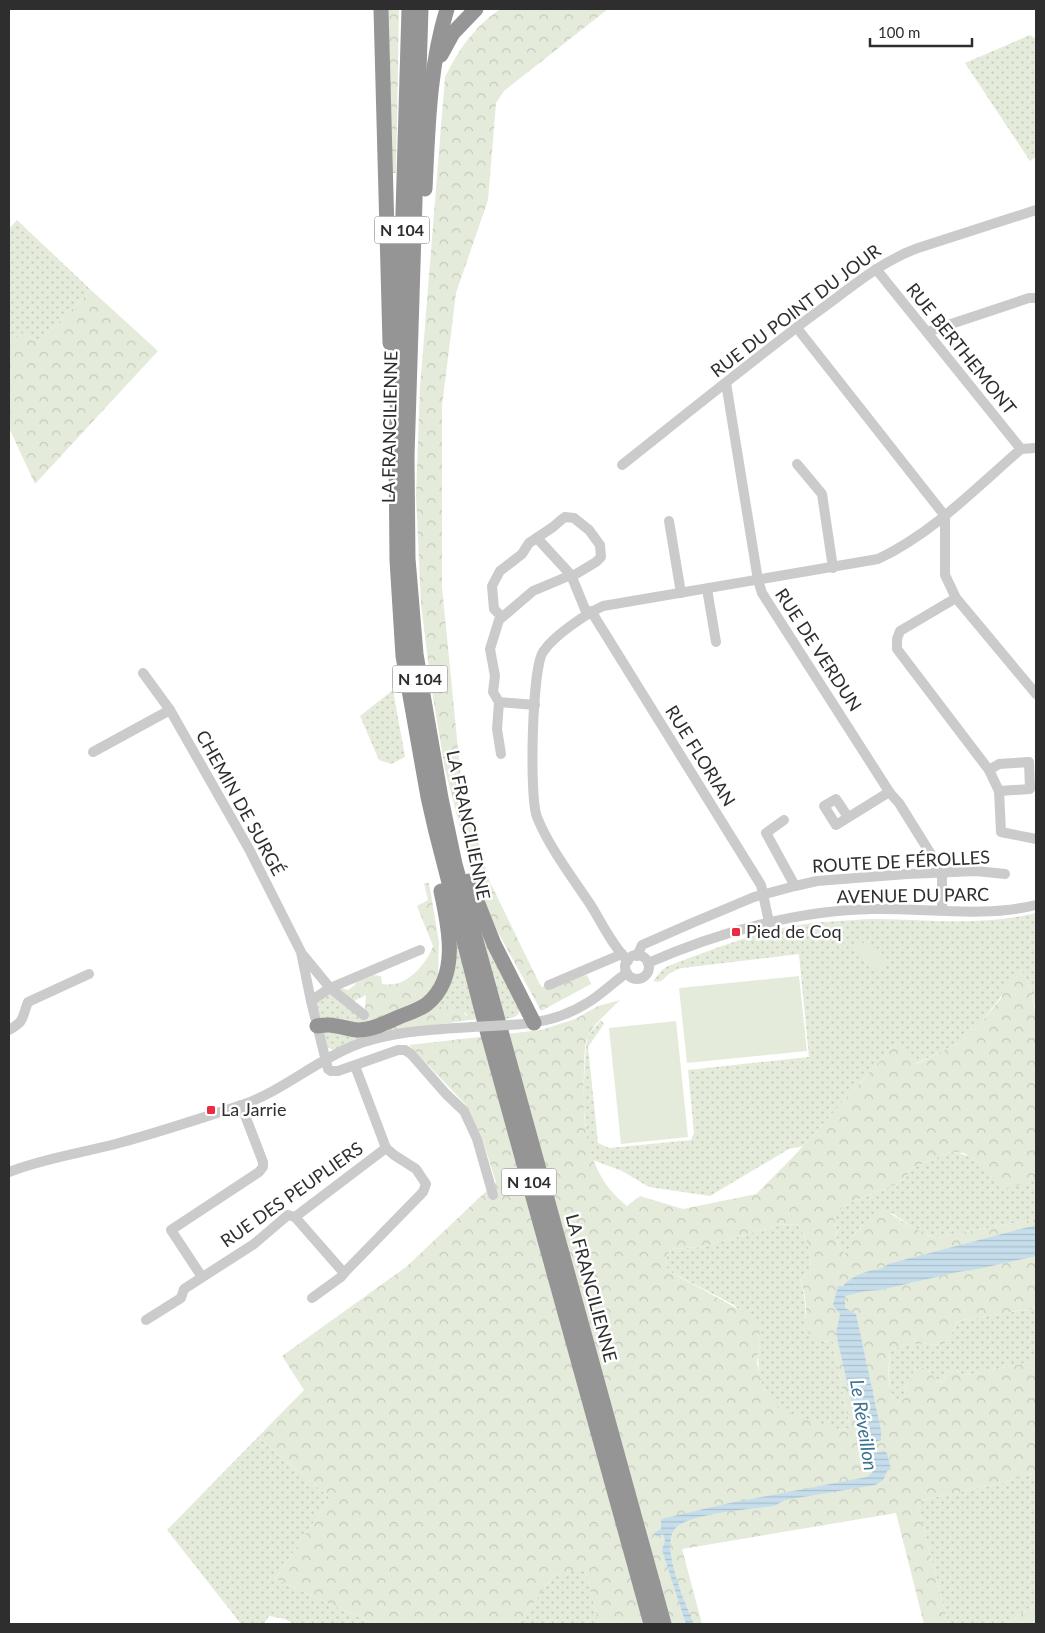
<svg xmlns="http://www.w3.org/2000/svg" width="1045" height="1633" viewBox="0 0 1045 1633" font-family="Lato,sans-serif">
<defs>
<pattern id="grass-dots" width="8" height="8" patternUnits="userSpaceOnUse" patternTransform="scale(1.25)"><rect width="8" height="8" fill="#e4ebdb"/><path d="M2 2h.1M6 6h.1" fill="none" stroke="#c4cabc" stroke-width="1.8" stroke-linecap="round"/></pattern>
<pattern id="forest-crowns" width="20" height="18" patternUnits="userSpaceOnUse" patternTransform="scale(1.25)"><rect width="20" height="18" fill="#e4ebdb"/><path d="M2 6a3 3 0 1 1 6 0M12 15a3 3 0 1 1 6 0" fill="none" stroke="#c4cabc"/></pattern>
<pattern id="water-rules" width="6" height="5" patternUnits="userSpaceOnUse" patternTransform="scale(1.25)"><rect width="6" height="5" fill="#c6deec"/><path d="M0 2.5h6" fill="none" stroke="#aabfcb"/></pattern>
</defs>
<rect width="100%" height="100%" fill="#fff"/>
<g fill="url(#grass-dots)">
<polygon points="1030,35 1036,39 1036,157 1030,161 965,63"/>
<polygon points="17,220 91,290 38,343 24,332 9,345 9,229"/>
<polygon points="393,690 405,757 391,764 379,760 360,716"/>
<path d="M473 902 521 1007C519 1017 514 1018 504 1019Z"/>
<path d="M1036 913V1006L1035 1007 1031 989 1021 970 981 1023 963 1041 915 1064 897 1042 803 1146 789 1149 710 1196 649 1187 622 1171 593 1160 587 1140 583 1100 586 1045 589 1034 601 1020 604 1024 588 1047 598 1143 609 1148 691 1140 694 1133 688 1070 809 1057 799 954 682 968C678 969 674 971 670 973 664 978 662 984 653 981L662 970 668 966C717 948 772 925 825 922 842 921 860 919 878 919 931 920 984 926 1036 913Z"/>
<polygon points="452,924 478,1019 469,1020 466,1013 427,1007 434,1001"/>
<polygon points="329,994 360,1015 376,1022 369,1024 320,1019 315,1008 317,1003"/>
<path d="M389 1024V1032L336 1050C325 1049 325 1043 324 1033L327 1029Z"/>
<path d="M950 1152C972 1154 979 1162 992 1177L1036 1181V1219L934 1238 912 1227 892 1213 864 1223 851 1238V1251L844 1254 838 1245 834 1214 845 1205 883 1189 898 1184 914 1167Z"/>
<path d="M797 1224C808 1239 812 1253 810 1271L800 1279C805 1294 806 1307 805 1322L825 1342H833L850 1428 841 1430C829 1427 787 1416 779 1409 755 1388 757 1359 760 1331L734 1305 669 1271 665 1264 668 1253 671 1249 702 1247 779 1225Z"/>
<path d="M1036 1308V1361L967 1375 961 1374 957 1370 946 1375 944 1380 940 1382 936 1381 930 1371 925 1367 915 1370 907 1384 904 1399 900 1402 894 1400C887 1385 889 1368 890 1352 906 1341 925 1344 943 1345L953 1332 956 1323 963 1320Z"/>
<polygon points="258,1437 330,1498 275,1579 374,1624 294,1624 285,1619 269,1616 264,1624 241,1624 167,1530"/>
<polygon points="1036,1472 1036,1604 1006,1624 948,1624 917,1502 940,1496 1006,1482"/>
<polygon points="585,1568 599,1624 518,1624 554,1575"/>
</g>
<g fill="url(#forest-crowns)" fill-rule="evenodd">
<polygon points="388,9 399,9 396,173 390,173"/>
<path d="M501 9H608L504 91 496 103 488 200 456 293 442 406V587L461 779 489 880 541 987 587 975 591 984 541 1011 488 914 466 850 445 769 431 685 421 605 416 495 420 388 445 77C458 51 475 25 501 9Z"/>
<polygon points="91,290 158,351 35,484 9,428 9,345 24,332 38,343"/>
<path d="M424 883H429L439 942 438 980 427 999 376 1022 366 1017 365 1009 366 995 352 1002 338 991 341 988 348 990 355 985 356 981 372 975 381 976 382 984C385 984 390 985 394 984 411 982 428 961 433 946L417 906 428 900Z"/>
<path d="M1021 969 1031 989 1036 1015V1181L1002 1189 980 1164 964 1153 950 1152 914 1167 898 1184 883 1189 845 1205 834 1215 838 1245 844 1254 851 1250V1238L864 1223 883 1209 912 1227 934 1238 1036 1219V1308L963 1320 956 1323 953 1332 943 1345C925 1344 906 1341 890 1352 888 1368 887 1386 894 1400L900 1402 904 1399 907 1384 915 1370 925 1367 930 1371 936 1381 940 1382 944 1380 949 1369 953 1367 961 1374 967 1375 1036 1361V1472L1006 1482 940 1496 917 1502 948 1624H924L896 1513 682 1549 702 1624H599L585 1569 554 1575 518 1624H374L275 1579 330 1498 258 1437 304 1390 282 1356 406 1267 496 1182 481 1135 465 1104 409 1045 541 1030 575 1019 598 1006 620 1000C612 1008 593 1025 589 1034 583 1045 585 1061 584 1073 582 1122 585 1173 627 1206L640 1196 683 1209 756 1194 794 1156 897 1042 916 1064 963 1041 981 1023 1002 997V992ZM797 1224C808 1239 812 1253 810 1271L800 1279C804 1289 806 1299 806 1310 806 1314 805 1318 805 1322 807 1338 819 1342 833 1342L850 1428 841 1430 780 1410 764 1390 757 1364 760 1331 758 1320 669 1271 665 1264 668 1253 671 1249 702 1247 779 1225Z"/>
<path d="M427 1007C442 1008 462 1003 469 1020L389 1032 387 1028Z"/>
<polygon points="1036,1604 1036,1624 1006,1624"/>
</g>
<g fill="#e4ebdb">
<path d="M856 941C872 945 880 949 890 962L881 971 854 954Z"/>
<polygon points="799,976 807,1051 687,1063 679,988"/>
<polygon points="676,1021 688,1137 621,1144 609,1028"/>
</g>
<g fill="url(#water-rules)">
<path d="M1036 1225V1256L978 1269 958 1272 880 1290 866 1291 845 1296V1308L856 1314 881 1431V1440L872 1443 861 1444 836 1333 840 1314 833 1305 838 1286H843C851 1277 861 1273 873 1270 879 1269 883 1269 888 1264Z"/>
<path d="M884 1451 887 1453 891 1469 887 1471C884 1479 884 1481 875 1485L785 1500 774 1506C754 1509 684 1513 674 1530 661 1548 685 1603 693 1622L692 1624H686L662 1550 665 1541 663 1534 656 1537 654 1533 661 1529V1519L725 1504 867 1477 872 1473 868 1456 870 1454Z"/>
</g>
<g fill="none" stroke-linecap="round" stroke-linejoin="round">
<polyline stroke="#c6deec" stroke-width="2" points="871,1442 874,1454"/>
<g stroke="#cbcbcb" stroke-width="10">
<polyline points="876,269 1021,449"/>
<polyline points="797,328 945,516 945,575 956,598 1036,694"/>
<polyline points="927,332 1029,298 1036,298"/>
<polyline points="726,383 758,580 762,593 890,793 899,803 942,872 942,910"/>
<polyline points="797,464 822,494 833,568"/>
<path d="M622 465C685 415 748 364 813 315 847 291 879 262 918 248L1036 210"/>
<polyline points="669,521 681,593"/>
<polyline points="537,538 571,575 587,614"/>
<polyline points="707,589 716,642"/>
<polyline points="956,598 900,631 897,639 897,649 989,770 999,791 1001,832 1036,839"/>
<polyline points="591,611 761,885 769,922"/>
<polyline points="502,617 494,609 492,586 500,571 522,554 529,543 553,527 561,520 565,517 574,518 589,530 600,545 601,557 596,562 571,577"/>
<polyline points="143,673 170,710 249,849 301,952 311,1001 328,1069 331,1071 338,1071 398,1050 405,1050 411,1054 446,1094 464,1111 477,1139 493,1195"/>
<polyline points="499,702 497,729 501,754"/>
<polyline points="535,705 499,702 493,692 495,676 490,649 499,620 533,591 571,575"/>
<polyline points="93,752 170,710"/>
<polyline points="989,770 999,764 1029,762 1030,789 999,791"/>
<polyline points="848,817 836,799 824,806 836,825 886,794 890,793"/>
<polyline points="784,820 766,833 795,886"/>
<polyline points="303,955 330,988 364,1015"/>
<circle cx="637" cy="967" r="12"/>
<polyline points="637,956 642,945 692,923 754,897 795,886 817,881 907,874 976,871 1005,874"/>
<path d="M628 961C612 945 602 923 590 904 572 877 549 847 537 817 529 797 532 668 543 652 553 636 586 614 603 606L878 559C933 533 976 488 1021 449L1036 448"/>
<path d="M648 963C716 933 798 910 873 909 927 908 984 918 1036 905"/>
<polyline points="549,985 622,954"/>
<polyline points="311,1001 330,988 420,950"/>
<path d="M508 1025C535 1024 564 1018 587 1003 601 995 613 982 627 973"/>
<path d="M9 1030C26 1020 21 1019 28 1002L89 974"/>
<path d="M9 1172C44 1158 82 1153 119 1143 160 1132 201 1118 242 1105 282 1091 314 1062 353 1046 390 1031 432 1030 472 1027"/>
<polyline points="295,1217 344,1273 423,1192 426,1184 416,1169 394,1155 386,1148 355,1066"/>
<polyline points="202,1277 171,1230 259,1172 263,1167 263,1162 241,1105"/>
<polyline points="312,1298 341,1277 344,1273"/>
<polyline points="146,1320 181,1298 184,1289 254,1244 288,1215 295,1217 386,1148"/>
</g>
<g stroke="#959595" stroke-width="15">
<polyline points="381,9 390,343"/>
<polyline points="409,9 396,450 397,560 403,656 428,797 436,832 486,1027 651,1624"/>
<polyline points="421,9 407,457 408,559 416,654 441,798 455,864 664,1624"/>
<polyline points="441,55 453,33 476,9"/>
<path d="M425 189C428 129 429 67 447 9"/>
<polyline points="469,881 494,944 534,1023"/>
<path d="M317 1026C323 1025 330 1024 336 1026 344 1027 351 1030 359 1030 373 1030 387 1022 399 1017 409 1013 419 1010 427 1004 460 977 449 927 441 891"/>
</g>
<polyline stroke="#cbcbcb" stroke-width="10" points="472,1027 508,1025"/>
</g>
<g fill="#e82c41" stroke="#fff" stroke-width="2">
<rect x="731" y="927" width="10" height="10" rx="2.5"/>
<rect x="206" y="1105" width="10" height="10" rx="2.5"/>
</g>
<g text-anchor="middle" stroke-width="5" stroke-linejoin="round" paint-order="stroke">
<g fill="#fff" stroke="#6d6d6d" stroke-width="1">
<rect x="374.5" y="216.5" width="55" height="27" rx="4"/>
<rect x="392.5" y="665.5" width="55" height="27" rx="4"/>
<rect x="501.5" y="1168.5" width="55" height="27" rx="4"/>
</g>
<g font-size="16" font-weight="bold" fill="#2e2e2e">
<text x="402" y="236">N 104</text>
<text x="420" y="685">N 104</text>
<text x="529" y="1188">N 104</text>
</g>
<g font-size="18" fill="#2e2e2e" stroke="#fff">
<text transform="translate(796 311) rotate(-37)" y="6">RUE DU POINT DU JOUR</text>
<text transform="translate(961 349) rotate(51)" y="6">RUE BERTHEMONT</text>
<text transform="translate(390 427) rotate(-89)" y="6">LA FRANCILIENNE</text>
<text transform="translate(818 650) rotate(57)" y="6">RUE DE VERDUN</text>
<text transform="translate(700 756) rotate(58)" y="6">RUE FLORIAN</text>
<text transform="translate(240 803) rotate(61)" y="6">CHEMIN DE SURGÉ</text>
<text transform="translate(468 825) rotate(78)" y="6">LA FRANCILIENNE</text>
<text transform="translate(901 862) rotate(-3)" y="6">ROUTE DE FÉROLLES</text>
<text transform="translate(913 896) rotate(-1)" y="6">AVENUE DU PARC</text>
<text transform="translate(292 1195) rotate(-35)" y="6">RUE DES PEUPLIERS</text>
<text transform="translate(591 1288) rotate(75)" y="6">LA FRANCILIENNE</text>
</g>
<g font-size="18" fill="#2e2e2e" stroke="#fff" text-anchor="start">
<text x="746" y="938">Pied de Coq</text>
<text x="221" y="1116">La Jarrie</text>
</g>
<g font-size="19" font-style="italic" fill="#3a7291" stroke="#fff">
<text transform="translate(864 1425) rotate(81)" y="7">Le Réveillon</text>
</g>
</g>
<rect width="1045" height="1633" fill="none" stroke="#2e2e2e" stroke-width="20"/>
<path d="M870 38v8h102v-8" fill="none" stroke="#2e2e2e" stroke-width="2.5"/>
<text x="878" y="38" font-size="15" fill="#2e2e2e" stroke="#ffffff" stroke-width="4" paint-order="stroke">100 m</text>
</svg>
